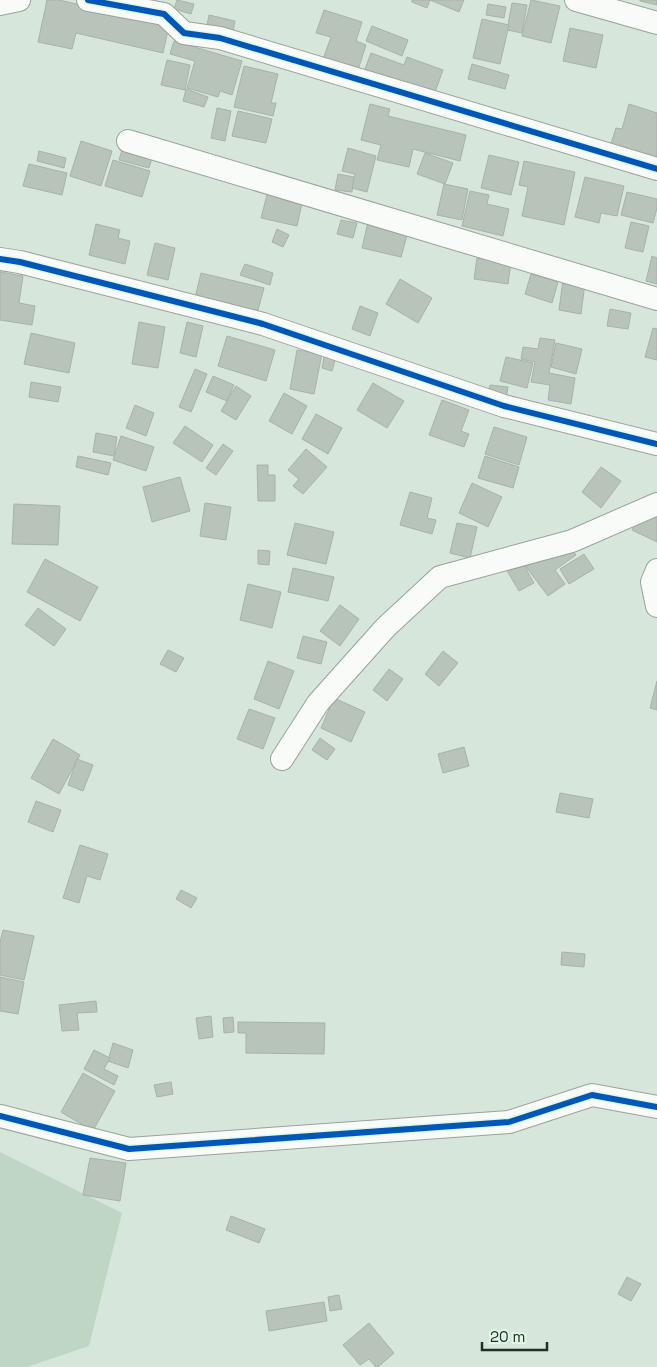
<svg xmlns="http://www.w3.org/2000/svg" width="657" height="1367" viewBox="0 0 657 1367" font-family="'Space Grotesk',sans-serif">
<rect width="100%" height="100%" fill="#d7e6da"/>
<polygon fill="#c0d6c5" points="0,1152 122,1213 89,1346 27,1367 0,1367"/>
<g fill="#b8c3ba" stroke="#a7b2a9">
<polygon points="47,0 59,0 169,25 163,53 76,33 72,49 38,42"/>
<polygon points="177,0 194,4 191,14 174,9"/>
<polygon points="412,0 430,0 427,8 412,2"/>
<polygon points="430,0 464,0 459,12"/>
<polygon points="531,0 560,6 551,43 522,36"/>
<polygon points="640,0 657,0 657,5 640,1"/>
<polygon points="512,3 527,5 522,33 507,30"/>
<polygon points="488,4 506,7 504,18 486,15"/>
<polygon points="324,10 362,22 356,41 366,45 357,73 322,62 331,37 316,33"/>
<polygon points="209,15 235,21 232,37 206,31"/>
<polygon points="482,19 509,25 500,64 473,58"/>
<polygon points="372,26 408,40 402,56 366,41"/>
<polygon points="570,28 603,35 596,68 563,61"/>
<polygon points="174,41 242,61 232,95 220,91 218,97 187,88 195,61 170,54"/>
<polygon points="371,53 404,65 407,57 443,70 434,95 365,69"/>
<polygon points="167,60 190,65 185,90 161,85"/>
<polygon points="472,64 509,75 505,89 468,79"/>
<polygon points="244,66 278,74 271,103 276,103 273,116 234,107"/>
<polygon points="186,89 208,97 204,107 183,101"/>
<polygon points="370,104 390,109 388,116 466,135 460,161 413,149 409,167 377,160 381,145 361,140"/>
<polygon points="629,104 657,113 657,165 609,150 616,128 622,129"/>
<polygon points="217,108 231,111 225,141 211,138"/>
<polygon points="238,111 272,119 266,143 232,136"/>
<polygon points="81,141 112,151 101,186 70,176"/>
<polygon points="348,148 376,156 367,192 352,188 355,174 342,171"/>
<polygon points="122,150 152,158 149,168 119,160"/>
<polygon points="39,151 66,158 64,168 37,161"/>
<polygon points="425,153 453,163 445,184 417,174"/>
<polygon points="489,155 519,162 511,195 481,188"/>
<polygon points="113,160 150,171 142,197 105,186"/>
<polygon points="524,161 575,172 564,225 522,216 528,187 519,185"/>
<polygon points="29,164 67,173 62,195 23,186"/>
<polygon points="338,174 354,177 352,192 335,190"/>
<polygon points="585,177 624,186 617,216 601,213 599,223 575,217"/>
<polygon points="444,184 468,189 462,220 437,215"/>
<polygon points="268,191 303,199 297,226 261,218"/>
<polygon points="470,191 489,195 487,204 509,209 503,236 462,226"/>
<polygon points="627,192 657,199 657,208 653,223 621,215"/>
<polygon points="341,220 357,223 353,238 337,234"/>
<polygon points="368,222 408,232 401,257 362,248"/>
<polygon points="631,222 649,226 643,252 625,248"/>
<polygon points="96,224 120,230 118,238 130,241 125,264 89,255"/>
<polygon points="277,229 289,235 283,247 272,242"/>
<polygon points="155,243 175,248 168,280 147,275"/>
<polygon points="652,256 657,258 657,284 646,281"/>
<polygon points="477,258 511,263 508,284 474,279"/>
<polygon points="245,264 273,273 270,285 240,275"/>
<polygon points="0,272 23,276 19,303 35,306 32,325 0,320"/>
<polygon points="201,273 264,288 255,321 195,298"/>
<polygon points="531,274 558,282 552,303 525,294"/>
<polygon points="400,279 432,298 418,323 386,304"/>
<polygon points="563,280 585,283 581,314 559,310"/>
<polygon points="360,306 378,313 370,336 352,329"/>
<polygon points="610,309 631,313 628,329 607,326"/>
<polygon points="139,322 165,327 158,368 132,364"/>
<polygon points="187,322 203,326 196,357 180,353"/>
<polygon points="653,328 657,329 657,360 645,357"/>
<polygon points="31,333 75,343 69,373 24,364"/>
<polygon points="227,336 275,350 266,381 218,366"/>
<polygon points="540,338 555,340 549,373 575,378 571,404 548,400 550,385 531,382 535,362 521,359 523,347 538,349"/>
<polygon points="556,343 582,349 576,374 551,367"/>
<polygon points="297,350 322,354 314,394 290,389"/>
<polygon points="324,357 335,360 332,371 322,368"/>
<polygon points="506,357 533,363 527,388 500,381"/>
<polygon points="195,369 207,374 191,412 179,407"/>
<polygon points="213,376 234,385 227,401 206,392"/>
<polygon points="31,382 61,387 58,402 29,397"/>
<polygon points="373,383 404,401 387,428 357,410"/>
<polygon points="490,385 508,387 506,399 488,397"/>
<polygon points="236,386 251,396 236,420 221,411"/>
<polygon points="284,393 307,406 292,434 269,421"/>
<polygon points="442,400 469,410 461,431 469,434 464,447 429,435"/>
<polygon points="135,405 154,413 146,436 126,428"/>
<polygon points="316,414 342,428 328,454 302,439"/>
<polygon points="185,426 213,445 202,462 173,443"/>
<polygon points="494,427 527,437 519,465 485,454"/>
<polygon points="96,433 117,437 114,456 93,452"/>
<polygon points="121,436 154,447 146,471 113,460"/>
<polygon points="223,444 233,451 216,475 206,468"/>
<polygon points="306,449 327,467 303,494 293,486 299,479 288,470"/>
<polygon points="78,456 111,463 108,475 76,467"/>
<polygon points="485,456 519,467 513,488 478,478"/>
<polygon points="257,465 268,465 268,475 275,475 275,501 258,501"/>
<polygon points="601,467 621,481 601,508 582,492"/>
<polygon points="180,477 190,511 152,522 143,487"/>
<polygon points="472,483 502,497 488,527 459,513"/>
<polygon points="410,492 432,498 427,518 436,520 432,534 400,525"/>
<polygon points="205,503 231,507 226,540 200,536"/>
<polygon points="647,503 657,508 657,542 632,530"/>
<polygon points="14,504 60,506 58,545 12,544"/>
<polygon points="295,523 334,532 326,564 287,555"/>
<polygon points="457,523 477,527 470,558 450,553"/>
<polygon points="560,535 576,555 555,570 565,584 548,596 523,563"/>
<polygon points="258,550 270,551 269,565 258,564"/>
<polygon points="584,554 594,569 569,584 560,569"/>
<polygon points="518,555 534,583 519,591 503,564"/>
<polygon points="45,559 98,587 80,621 27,592"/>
<polygon points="293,568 334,577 328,601 288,592"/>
<polygon points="248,584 281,592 272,628 240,620"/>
<polygon points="340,605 359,619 340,646 320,631"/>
<polygon points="38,608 66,629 54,646 25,625"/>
<polygon points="303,636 327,642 321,664 297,658"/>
<polygon points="168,650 184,658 176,672 160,664"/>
<polygon points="443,651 458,663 439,686 425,674"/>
<polygon points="268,661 294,671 279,709 254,699"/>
<polygon points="389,669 403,679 387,701 373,690"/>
<polygon points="657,681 657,710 650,708"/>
<polygon points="334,698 365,712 351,742 321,728"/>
<polygon points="249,709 275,718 263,749 237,739"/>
<polygon points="320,738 335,749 327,760 312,750"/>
<polygon points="53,739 80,755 59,794 31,778"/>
<polygon points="464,747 469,766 443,773 438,754"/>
<polygon points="77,759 93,765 83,791 68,785"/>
<polygon points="560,793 593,799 589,818 556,812"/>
<polygon points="36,801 61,810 53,832 28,822"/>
<polygon points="80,845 108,854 100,880 87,876 79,903 63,898"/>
<polygon points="181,890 197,898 191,908 176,899"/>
<polygon points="3,930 34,936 24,980 0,975 0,942"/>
<polygon points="562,952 585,954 584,967 561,965"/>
<polygon points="0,977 24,982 18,1014 0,1011"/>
<polygon points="96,1001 97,1012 77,1013 79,1030 62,1031 59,1005"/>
<polygon points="211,1016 213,1037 199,1039 196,1018"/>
<polygon points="233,1017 234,1032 224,1033 223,1018"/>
<polygon points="238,1022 325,1023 324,1054 246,1053 246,1033 238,1033"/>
<polygon points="113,1043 133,1050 128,1068 108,1061"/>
<polygon points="94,1050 110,1058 104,1069 118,1076 114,1085 84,1069"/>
<polygon points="83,1073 115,1091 93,1131 61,1112"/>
<polygon points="171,1082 173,1094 157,1097 154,1085"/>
<polygon points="90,1158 126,1163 120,1201 83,1195"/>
<polygon points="231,1216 265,1229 259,1243 226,1230"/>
<polygon points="627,1277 641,1284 631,1301 618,1294"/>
<polygon points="339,1295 342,1309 330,1311 328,1297"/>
<polygon points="324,1302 327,1321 269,1331 266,1311"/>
<polygon points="369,1323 394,1353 378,1367 376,1367 369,1359 360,1365 343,1345"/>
</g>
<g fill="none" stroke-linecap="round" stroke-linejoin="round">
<defs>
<g id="street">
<polyline points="88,0 164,14 184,33 220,38 657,169"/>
<polyline points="576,0 657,23"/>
<polyline points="0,4 19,0"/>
<polyline points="128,141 657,299"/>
<polyline points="0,259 20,262 263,324 504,406 657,444"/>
<polyline points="657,570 652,582 657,606"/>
<polyline points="282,759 318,703 386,627 440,577 572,541 657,504"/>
<polyline points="0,1116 129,1149 509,1122 592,1095 657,1107"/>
</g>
</defs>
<use href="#street" stroke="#98a39b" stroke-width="24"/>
<use href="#street" stroke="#f9fbf9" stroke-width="22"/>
<defs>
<g id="cycleway">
<polyline points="88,0 164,14 184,33 220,38 657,169"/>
<polyline points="0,259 20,262 263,324 504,406 657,444"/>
<polyline points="0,1116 129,1149 509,1122 592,1095 657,1107"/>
</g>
</defs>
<use href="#cycleway" stroke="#def9e4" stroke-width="9"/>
<use href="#cycleway" stroke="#0057b8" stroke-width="6"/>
</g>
<path d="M482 1342v8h65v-8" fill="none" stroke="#232d25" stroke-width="2.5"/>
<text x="490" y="1342" font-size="15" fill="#232d25" stroke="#def9e4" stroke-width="4" paint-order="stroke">20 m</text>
</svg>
